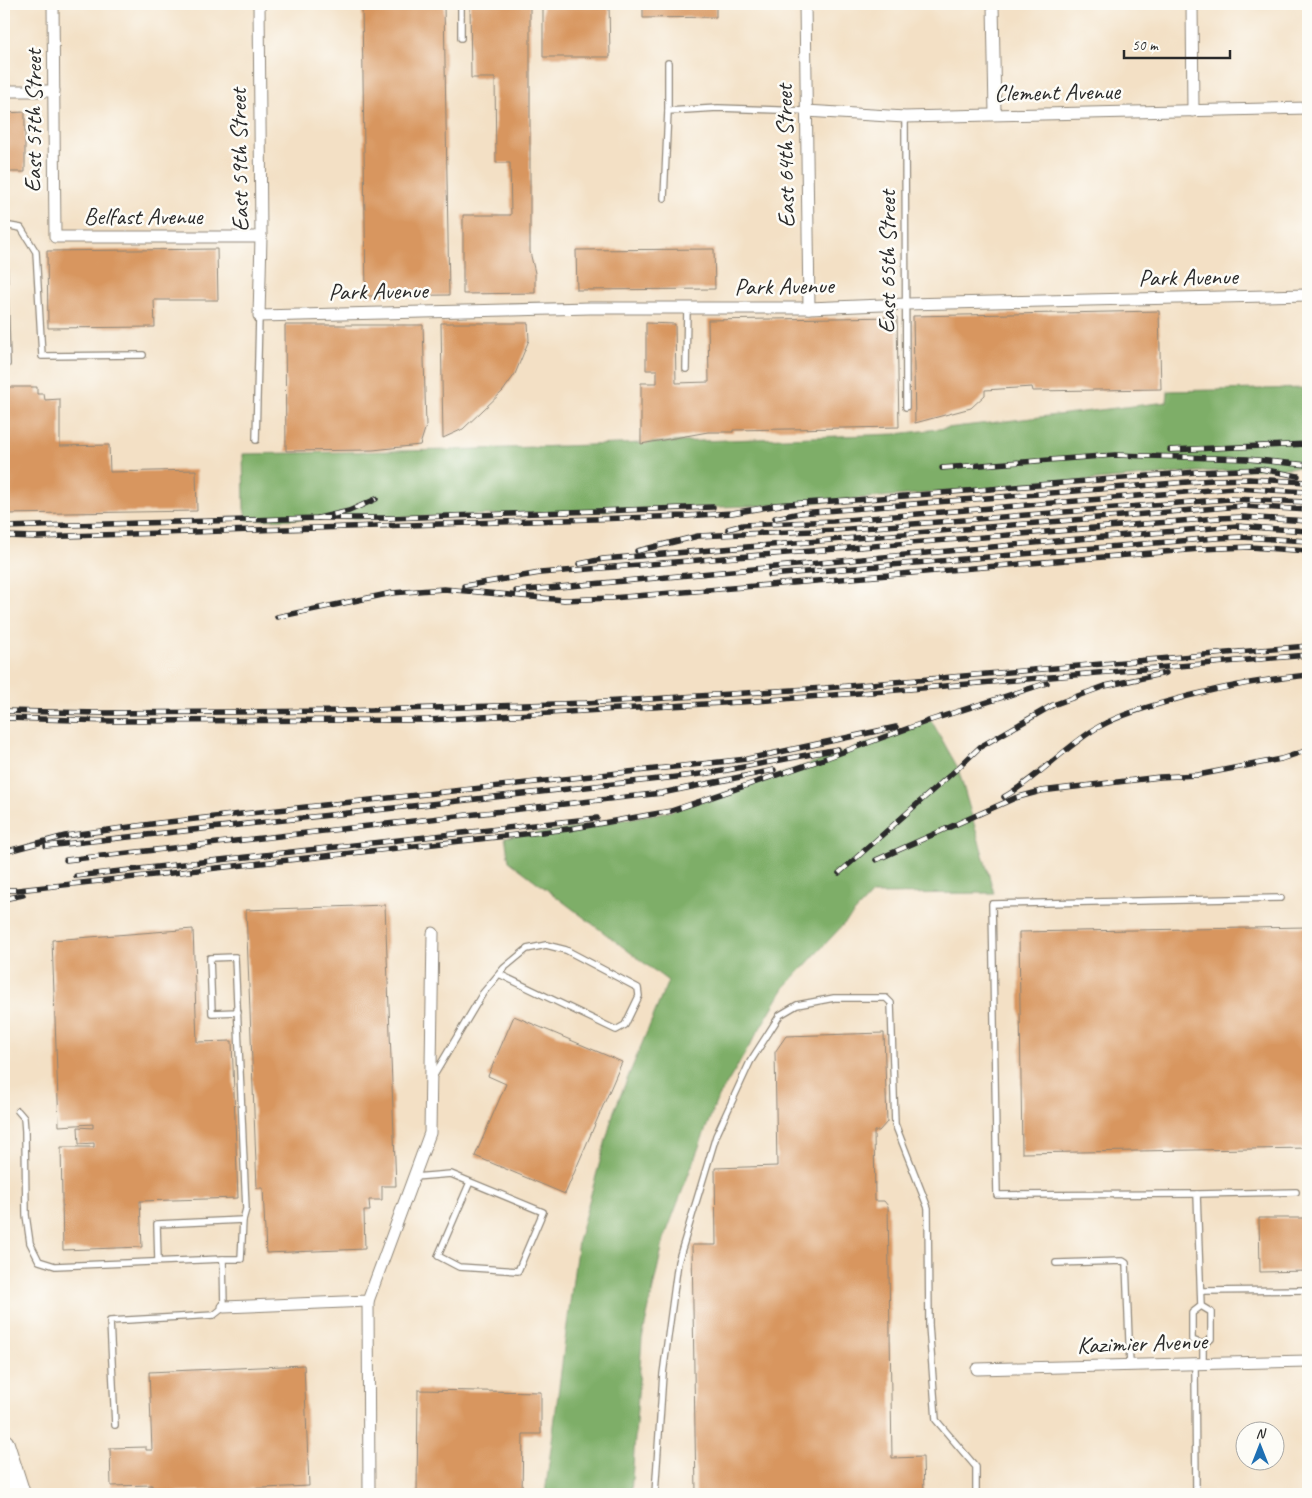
<svg xmlns="http://www.w3.org/2000/svg" width="1312" height="1498" viewBox="0 0 1312 1498" font-family="Caveat,sans-serif">
<rect width="100%" height="100%" fill="#fdfcf7"/>
<filter id="ink" filterUnits="userSpaceOnUse"><feTurbulence type="fractalNoise" baseFrequency=".02" numOctaves="2"/><feDisplacementMap in="SourceGraphic" scale="10" xChannelSelector="R" yChannelSelector="G"/><feConvolveMatrix kernelMatrix="1 2 1 2 8 2 1 2 1" color-interpolation-filters="sRGB"/></filter>
<filter id="wash" filterUnits="userSpaceOnUse"><feTurbulence type="fractalNoise" baseFrequency=".0096" numOctaves="4" result="noise"/><feDisplacementMap in="SourceGraphic" scale="20" xChannelSelector="R" yChannelSelector="G"/><feGaussianBlur stdDeviation="1.12" result="paint"/><feColorMatrix in="noise" values="0 0 0 0 0 0 0 0 0 0 0 0 0 0 0 0 0 1.4 0 .05"/><feComposite in="paint" operator="in"/></filter>
<g filter="url(#wash)">
<rect width="100%" height="100%" fill="#f3e0c5"/>
<g fill="#7eae67" stroke="#546c49">
<polygon points="1308,388 1308,467 1197,472 780,505 389,518 247,520 244,509 243,454 450,450 896,434 1167,402 1168,391"/>
<polygon points="931,720 958,768 994,893 872,894 784,988 716,1102 664,1239 642,1339 631,1494 545,1494 578,1241 614,1111 668,981 509,861 505,837 569,829 671,811 818,761"/>
</g>
<g id="blocks">
<g fill="#d8965e">
<polygon points="362,4 444,4 449,295 366,296"/>
<polygon points="470,4 530,4 530,252 535,273 535,293 463,294 463,215 511,215 510,163 496,163 495,78 471,78"/>
<polygon points="543,4 609,4 610,57 543,57"/>
<polygon points="643,4 716,4 716,17 643,18"/>
<polygon points="25,112 25,172 4,172 4,113"/>
<polygon points="217,249 218,300 154,300 155,327 48,328 47,251"/>
<polygon points="714,249 715,289 577,290 576,250"/>
<polygon points="1159,311 1161,389 1033,391 1032,387 985,390 985,395 971,408 915,423 913,316"/>
<polygon points="897,317 899,427 733,430 733,432 708,432 641,444 641,383 657,383 657,370 646,370 646,323 675,324 676,383 709,382 708,320"/>
<polygon points="441,323 528,323 529,340 515,374 503,391 463,429 443,438"/>
<polygon points="285,325 423,325 426,426 420,445 373,450 286,451"/>
<polygon points="4,387 37,387 37,394 44,394 45,400 60,399 60,446 109,445 110,472 196,470 197,511 4,514 4,476 7,476 7,452 4,452"/>
<polygon points="385,905 396,1186 382,1186 382,1200 369,1200 370,1211 364,1211 365,1249 266,1253 263,1188 257,1188 246,910"/>
<polygon points="1307,927 1308,1148 1022,1153 1019,932"/>
<polygon points="193,929 197,1042 232,1041 238,1198 140,1201 142,1247 63,1250 61,1147 94,1147 94,1143 79,1144 78,1127 93,1128 93,1124 59,1126 52,940"/>
<polygon points="514,1016 622,1062 565,1194 475,1156 506,1084 488,1076"/>
<polygon points="884,1033 887,1122 879,1131 874,1131 875,1201 884,1201 888,1206 892,1458 923,1457 924,1494 696,1494 692,1245 716,1245 715,1168 777,1166 775,1052 786,1036"/>
<polygon points="1259,1218 1308,1218 1308,1271 1260,1272"/>
<polygon points="304,1365 309,1486 152,1493 152,1485 111,1486 110,1448 146,1447 146,1450 152,1450 149,1372"/>
<polygon points="418,1390 541,1392 541,1434 523,1434 522,1494 417,1494"/>
</g>
</g>
</g>
<g filter="url(#ink)">
<use href="#blocks" fill-opacity="0" stroke="#8f8678" stroke-width="1"/>
<g fill="none" stroke-linecap="round" stroke-linejoin="round">
<defs>
<g id="lane">
<polyline points="461,4 461,38"/>
<polyline points="668,63 668,111 718,108 806,111"/>
<polyline points="905,117 906,407"/>
<polyline points="664,198 668,111"/>
<polyline points="4,225 21,228 36,252 42,356 143,355"/>
<polyline points="4,263 7,364 4,364"/>
<polyline points="686,369 687,308"/>
<polyline points="256,440 259,316"/>
<polyline points="238,1012 212,1013 210,958 235,957 246,1209 243,1220"/>
<polyline points="433,1077 483,993 504,968 527,949 546,945 566,950 638,988 639,996 625,1025 616,1030 499,974"/>
<polyline points="18,1111 24,1118 25,1131 26,1215 30,1243 39,1261 55,1266 223,1259 224,1307 214,1315 110,1321 115,1425"/>
<polyline points="414,1177 451,1174 543,1212 518,1271 459,1267 438,1256 470,1182"/>
<polyline points="1197,1194 997,1195 992,904 1281,898"/>
<polyline points="158,1261 157,1224 243,1220 241,1259 223,1259"/>
<polyline points="1056,1263 1123,1261 1126,1263 1130,1365"/>
<polyline points="1201,1291 1308,1290"/>
<polyline points="1201,1306 1197,1194 1296,1192"/>
<polygon points="1201,1306 1211,1312 1211,1339 1203,1344 1192,1340 1192,1313"/>
<polyline points="1203,1344 1203,1363"/>
<polyline points="1195,1364 1196,1494"/>
<polyline points="655,1494 663,1374 678,1262 716,1136 750,1062 780,1015 797,1005 834,998 886,998 891,1003 895,1124 928,1208 929,1325 936,1420 976,1467 976,1494"/>
</g>
<g id="street">
<polyline points="53,4 55,237 261,237"/>
<polyline points="259,4 261,237 259,316 590,308 809,308 907,304 1308,295"/>
<polyline points="805,4 809,308"/>
<polyline points="993,4 995,114"/>
<polyline points="1192,4 1193,111"/>
<polyline points="4,91 54,91"/>
<polyline points="806,111 905,117 1308,108"/>
<polyline points="368,1301 369,1494"/>
<polyline points="224,1307 368,1301 430,1133 433,933"/>
<polyline points="977,1369 1308,1361"/>
</g>
<polyline id="highway" points="4,1444 20,1494"/>
</defs>
<use href="#lane" stroke="#8f8678" stroke-width="8"/>
<use href="#street" stroke="#8f8678" stroke-width="13"/>
<use href="#highway" stroke="#8f8678" stroke-width="22"/>
<use href="#lane" stroke="#fff" stroke-width="5.5"/>
<use href="#street" stroke="#fff" stroke-width="11"/>
<use href="#highway" stroke="#fff" stroke-width="20"/>
<defs>
<g id="rail">
<polyline points="1170,450 1308,444"/>
<polyline points="942,468 1115,455 1247,459 1308,465"/>
<polyline points="843,501 1197,472 1261,469 1298,476"/>
<polyline points="773,505 848,500"/>
<polyline points="318,518 389,518 713,507"/>
<polyline points="775,518 800,513 1213,480 1249,479 1308,482"/>
<polyline points="4,527 318,518 349,511 376,499"/>
<polyline points="728,529 743,525 833,521 1234,488 1308,492"/>
<polyline points="4,536 37,537 686,516 732,513 780,505"/>
<polyline points="637,551 698,536 836,530 1229,499 1308,502"/>
<polyline points="579,564 603,559 1217,508 1242,506 1308,510"/>
<polyline points="770,575 1216,538 1241,537 1308,541"/>
<polyline points="464,586 540,573 1218,518 1242,517 1308,521"/>
<polyline points="516,591 1067,540 1237,526 1308,531"/>
<polyline points="277,617 392,593 444,589 564,600 612,598 1200,549 1250,547 1308,551"/>
<polyline points="4,711 100,713 342,711 586,703 825,688 1308,646"/>
<polyline points="4,718 110,721 428,720 757,701 910,689 1308,655"/>
<path d="M1004 797C1037 778 1063 749 1095 729 1115 717 1137 710 1159 704 1207 690 1258 680 1308 675"/>
<polyline points="46,846 668,778 717,772 838,749"/>
<polyline points="4,852 65,836 159,823 747,759 896,727"/>
<polyline points="66,860 662,793 774,770"/>
<polyline points="876,860 1015,798 1041,791 1160,777 1198,775 1281,759 1308,750"/>
<polyline points="839,873 958,768 980,747 1053,705 1105,686 1166,673"/>
<polyline points="76,876 597,818"/>
<polyline points="4,890 18,890 569,829 671,811 818,761 931,720 1047,683"/>
<polyline points="4,899 23,895"/>
</g>
</defs>
<use href="#rail" stroke="#2b2b2b" stroke-width="5.5"/>
<use href="#rail" stroke="#fdfcf7" stroke-width="4" stroke-dasharray="11" stroke-linecap="butt"/>
</g>
</g>
<g text-anchor="middle" stroke-width="5" stroke-linejoin="round" paint-order="stroke">
<g font-size="24" fill="#2b2b2b" stroke="#fdfcf7">
<text transform="translate(1057 92) rotate(-1)" y="8">Clement Avenue</text>
<text transform="translate(33 121) rotate(-90)" y="8">East 57th Street</text>
<text transform="translate(785 156) rotate(-91)" y="8">East 64th Street</text>
<text transform="translate(239 160) rotate(-91)" y="8">East 59th Street</text>
<text x="143" y="224">Belfast Avenue</text>
<text transform="translate(887 262) rotate(-90)" y="8">East 65th Street</text>
<text transform="translate(1188 277) rotate(-1)" y="8">Park Avenue</text>
<text transform="translate(784 286) rotate(-1)" y="8">Park Avenue</text>
<text transform="translate(378 291) rotate(-1)" y="8">Park Avenue</text>
<text transform="translate(1142 1343) rotate(-2)" y="8">Kazimier Avenue</text>
</g>
</g>
<rect width="1312" height="1498" fill="none" stroke="#fdfcf7" stroke-width="20"/>
<g transform="translate(1260 1446)"><circle r="24" fill="#fdfcf7" stroke="#a9a8a5"/>
<path d="M0-4L9 19L0 12L-9 19Z" fill="#1f6fb2"/>
<text y="-8" font-size="14" font-weight="bold" text-anchor="middle" fill="#2b2b2b">N</text>
</g>
<path d="M1124 50v8h106v-8" fill="none" stroke="#2b2b2b" stroke-width="2.5"/>
<text x="1132" y="50" font-size="15" fill="#2b2b2b" stroke="#fdfcf7" stroke-width="4" paint-order="stroke">50 m</text>
</svg>
